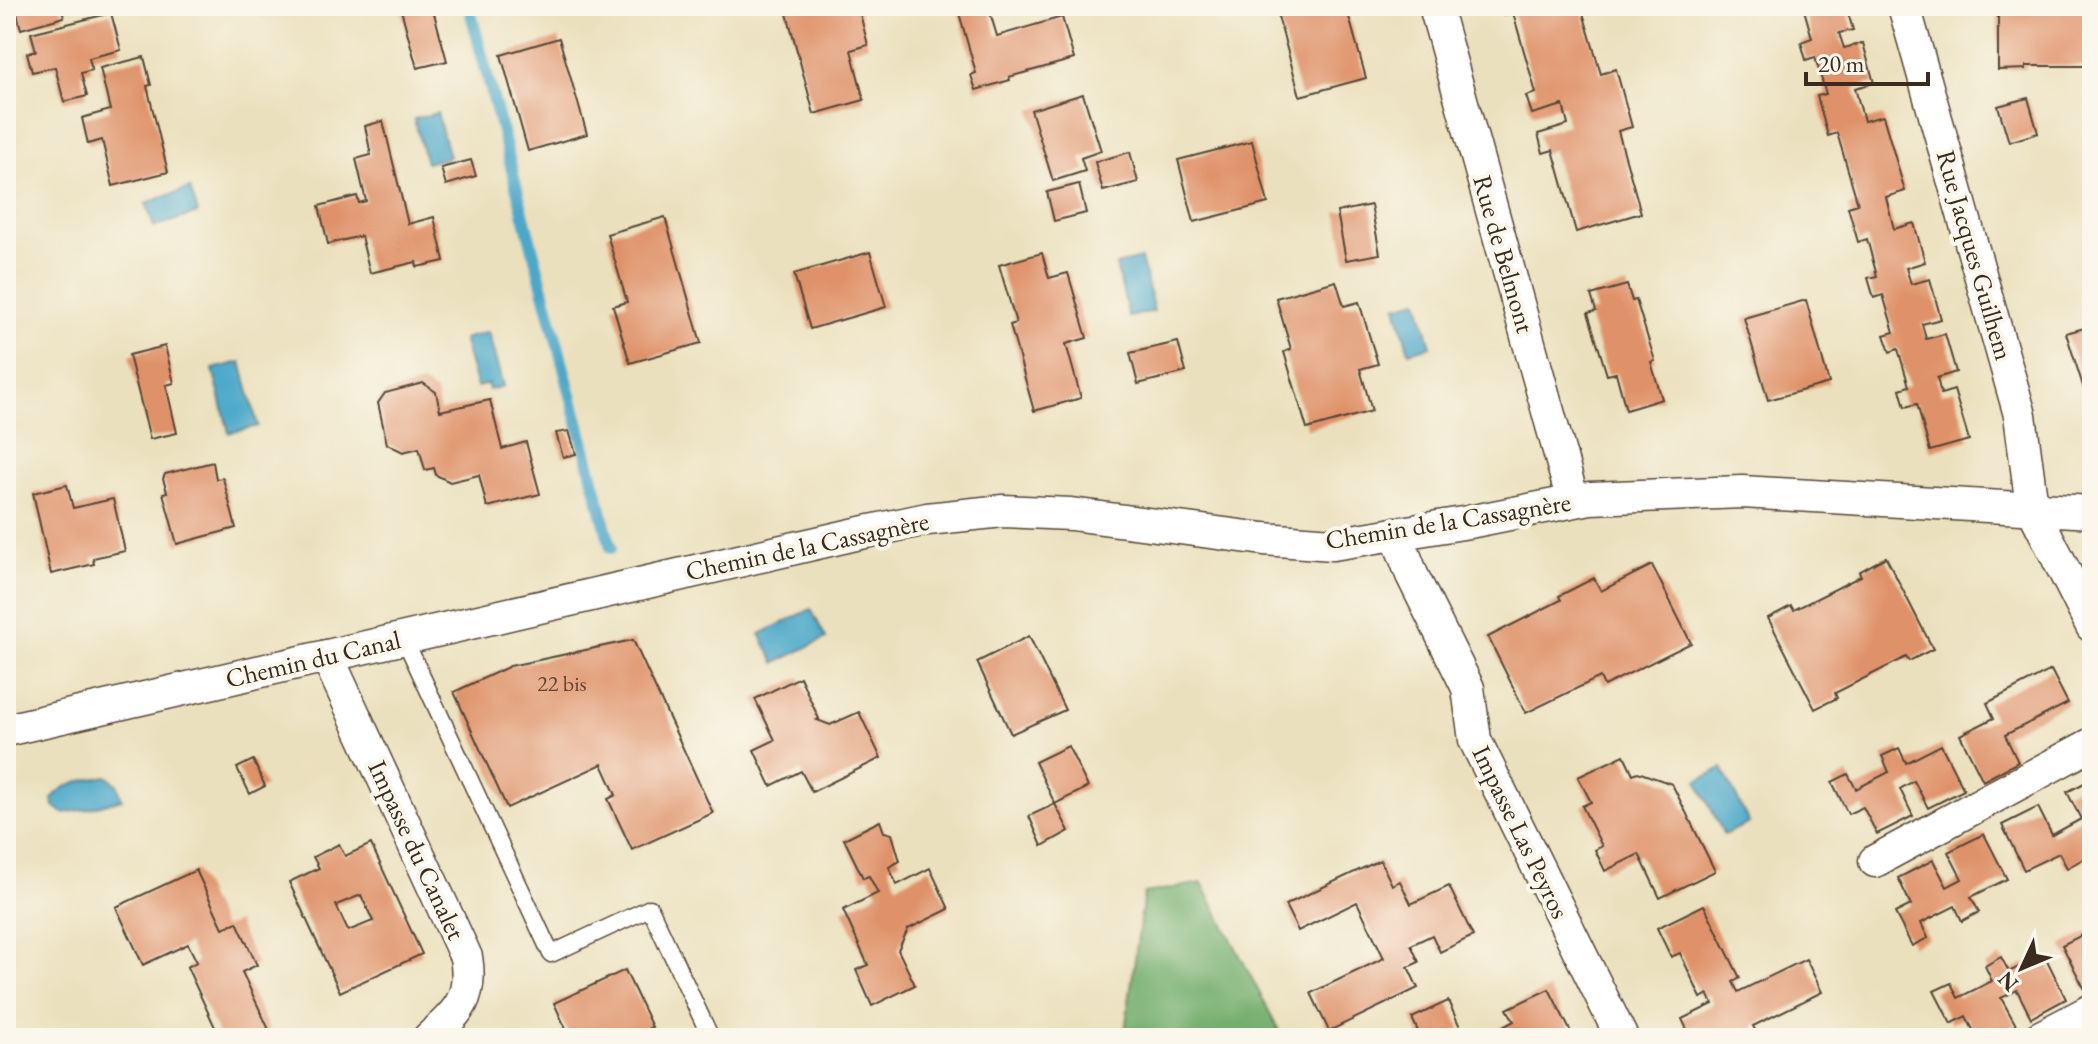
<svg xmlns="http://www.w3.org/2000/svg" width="2098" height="1044" viewBox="0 0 2098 1044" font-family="'EB Garamond',serif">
<rect width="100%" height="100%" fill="#fbf7ec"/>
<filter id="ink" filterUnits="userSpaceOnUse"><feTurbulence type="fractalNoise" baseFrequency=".0125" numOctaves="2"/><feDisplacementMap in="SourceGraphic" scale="16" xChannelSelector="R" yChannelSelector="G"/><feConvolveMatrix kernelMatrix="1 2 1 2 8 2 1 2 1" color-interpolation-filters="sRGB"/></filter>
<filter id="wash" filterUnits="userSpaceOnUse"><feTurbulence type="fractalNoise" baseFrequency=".006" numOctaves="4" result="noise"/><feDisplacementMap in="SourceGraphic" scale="32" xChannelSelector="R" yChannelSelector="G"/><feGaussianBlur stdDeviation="1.8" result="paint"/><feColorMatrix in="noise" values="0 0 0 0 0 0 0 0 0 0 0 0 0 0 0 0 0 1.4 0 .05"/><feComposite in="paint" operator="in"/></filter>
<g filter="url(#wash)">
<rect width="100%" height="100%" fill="#ebe0bd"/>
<polygon fill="#75af6e" stroke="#586c46" stroke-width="2" points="1202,883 1283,1038 1124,1038 1144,893"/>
<g fill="#4ba8c9" stroke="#436974" stroke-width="2">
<polygon points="437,113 449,157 426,163 414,119"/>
<polygon points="190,188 198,213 154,227 146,203"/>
<polygon points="1141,259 1154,311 1129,317 1116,265"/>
<polygon points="1418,300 1431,346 1409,352 1396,306"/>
<polygon points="488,332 503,386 489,390 488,384 477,387 463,339"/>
<polygon points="241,362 258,426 229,433 213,369"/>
<polygon points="811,609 826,638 775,663 760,634"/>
<polygon points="1722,768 1749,823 1724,835 1697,781"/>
<path d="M107 776 117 784 122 799 87 809 63 813 54 806 52 799C65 781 87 780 107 776Z"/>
</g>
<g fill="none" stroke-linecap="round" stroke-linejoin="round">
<polyline stroke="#4ba8c9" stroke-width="12" points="469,6 611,548"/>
</g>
<g id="blocks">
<g fill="#df9269" fill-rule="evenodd">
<polygon points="15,6 61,6 64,17 21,29"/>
<polygon points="231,6 266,6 264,16"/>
<polygon points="400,6 432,6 447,61 417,68"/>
<polygon points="785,6 858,6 868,45 851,50 864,100 814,114"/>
<polygon points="957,6 988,6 997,36 1062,17 1074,59 1009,77 1010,80 976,90 971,75 976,73"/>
<polygon points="1282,6 1346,6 1366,78 1300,96 1276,9"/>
<polygon points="1501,6 1581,6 1601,74 1616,69 1632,127 1618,131 1641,213 1576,232 1553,150 1543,153 1538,134 1568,125 1563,105 1532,114 1526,96 1536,93 1513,13 1504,15"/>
<polygon points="1803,6 1846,6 1853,30 1839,33 1844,48 1863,43 1874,83 1855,88 1864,121 1883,116 1905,191 1886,197 1894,229 1914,223 1925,262 1906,268 1911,284 1930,279 1941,319 1922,324 1926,339 1945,334 1956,372 1937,378 1941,394 1954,390 1969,440 1930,451 1917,404 1905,407 1900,389 1909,386 1898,349 1890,352 1884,335 1894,332 1883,295 1874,298 1868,278 1877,276 1867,239 1858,242 1848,207 1858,204 1837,133 1828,136 1817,96 1826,94 1815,57 1806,60 1801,42 1812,38"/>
<polygon points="1998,6 2092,6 2092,66 2026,66 2026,69 1998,70"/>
<polygon points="111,13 121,50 89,58 92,70 81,73 87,96 64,102 55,67 32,72 27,53 36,51 31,33"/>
<polygon points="559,38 587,134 528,151 501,55"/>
<polygon points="144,57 151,85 147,86 168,172 113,186 102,140 88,144 82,118 110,110 100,68"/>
<polygon points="1083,94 1101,151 1081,158 1085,171 1053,181 1031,110"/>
<polygon points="2028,98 2038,133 2009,142 1998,106"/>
<polygon points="383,121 408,224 434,217 444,261 417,267 416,262 370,273 361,236 328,244 319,206 357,196 359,203 366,201 356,159 371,155 365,126"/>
<polygon points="1252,141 1268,203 1194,222 1178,160"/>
<polygon points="1130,152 1138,182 1103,191 1095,162"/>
<polygon points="471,160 476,176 446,185 441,168"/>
<polygon points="1079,184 1086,213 1054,221 1047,192"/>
<polygon points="1371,205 1380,254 1346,260 1337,212"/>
<polygon points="665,217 701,343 630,363 613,306 627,302 607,234"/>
<polygon points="870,252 886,307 810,329 794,274"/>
<polygon points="1042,253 1049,278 1068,273 1087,338 1066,344 1081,398 1034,411 1010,325 1016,323 999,265"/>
<polygon points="1336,281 1344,306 1359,302 1378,364 1360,369 1372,411 1307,429 1284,352 1291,349 1276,298"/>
<polygon points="1627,285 1632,301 1636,300 1655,361 1651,362 1662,399 1626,410 1616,373 1607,375 1588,313 1596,311 1591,295"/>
<polygon points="1806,300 1829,383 1768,400 1744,318"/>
<polygon points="2092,326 2092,411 2091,411 2066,333"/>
<polygon points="1178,342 1186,372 1138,384 1130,353"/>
<polygon points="165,346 174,383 166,385 177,433 150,439 129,355"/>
<polygon points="423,383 436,392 440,411 490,400 502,449 526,442 540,494 487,507 479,475 450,482 436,475 434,468 425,470 419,448 403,452 387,444 378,403 385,393"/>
<polygon points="569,431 576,454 563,457 556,433"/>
<polygon points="213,462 216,479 223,478 236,528 177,544 163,493 167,492 163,479 165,474"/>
<polygon points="67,485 73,508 113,499 125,551 93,558 94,564 51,574 33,493"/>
<polygon points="1886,557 1933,649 1909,661 1906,657 1835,693 1837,698 1815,709 1768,618 1791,606 1794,610 1861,576 1859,572"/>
<polygon points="1652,565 1691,643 1604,686 1600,677 1526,713 1488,637 1561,600 1559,596 1594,578 1601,591"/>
<polygon points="1029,636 1065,710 1011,734 977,662"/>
<polygon points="633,640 713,813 632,850 608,799 616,795 602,764 507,808 454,692 510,666"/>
<polygon points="2051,670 2068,703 2005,735 2018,762 1983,781 1960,735 1994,718 1987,703"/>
<polygon points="800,677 819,719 817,720 830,725 859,712 881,758 812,792 801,771 771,786 754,750 775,740 755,699"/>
<polygon points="1941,745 1964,790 1928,808 1914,781 1900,789 1913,816 1877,834 1863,807 1848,814 1832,782 1848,774 1856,789 1889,772 1882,756 1899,748 1906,763"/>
<polygon points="1068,746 1088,787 1055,804 1035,762"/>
<polygon points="1624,755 1633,774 1638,772 1672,784 1715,871 1660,898 1639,854 1605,871 1595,850 1602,846 1582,806 1591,802 1578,777"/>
<polygon points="253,760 265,786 250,794 237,768"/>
<polygon points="2092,779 2092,854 2067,868 2059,853 2024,870 2002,825 2038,807 2052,835 2081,819 2067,792"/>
<polygon points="1055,804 1069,831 1042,846 1029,816"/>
<polygon points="880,821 884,832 892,834 900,861 889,867 897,885 930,868 949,909 908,929 898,950 915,985 872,1006 856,970 868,965 843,910 878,893 869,876 863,878 844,839"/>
<polygon points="1984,834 2007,879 1971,897 1979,912 1962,921 1955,906 1921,923 1928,938 1912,946 1895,913 1911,905 1898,878 1933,860 1947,887 1962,879 1948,852"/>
<path d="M339 844 345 856 371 844 422 954 340 992 289 882 319 868 313 857ZM361 895 373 921 348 931 336 905Z"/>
<polygon points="1380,860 1392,885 1400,881 1411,904 1449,886 1473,936 1440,952 1432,935 1411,945 1419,962 1408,967 1418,988 1329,1031 1311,993 1384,958 1357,902 1298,931 1285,905"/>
<polygon points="196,870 223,928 237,922 257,965 242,972 272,1036 268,1038 220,1038 187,967 197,962 188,944 143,965 116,907"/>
<polygon points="1704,905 1740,978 1733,982 1738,992 1806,959 1822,992 1753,1026 1759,1038 1691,1038 1682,1019 1713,1004 1708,994 1701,998 1680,953 1671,957 1657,928"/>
<polygon points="2092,930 2092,986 2085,990 2062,945"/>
<polygon points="2044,954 2066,999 2031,1018 2017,990 2001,998 2016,1025 1990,1038 1977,1038 1966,1016 1951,1024 1934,991 1951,983 1958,998 1992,981 1985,966 2001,957 2009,972"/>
<polygon points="625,970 652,1027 629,1038 570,1038 554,1003"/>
<polygon points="1549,989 1574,1038 1506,1038 1501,1028 1514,1021 1507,1009"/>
<polygon points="1448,1001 1461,1029 1443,1038 1421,1038 1412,1018"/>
</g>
</g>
</g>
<g filter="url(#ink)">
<use href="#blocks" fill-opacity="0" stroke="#554536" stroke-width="2"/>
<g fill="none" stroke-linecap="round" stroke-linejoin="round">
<defs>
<polyline id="service" points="404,638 551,954 650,908 711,1038"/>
<g id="minor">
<polyline points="1435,6 1573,501"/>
<polyline points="1904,6 2020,415 2032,507 2092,626"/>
<polyline points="1396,533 1412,575 1468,688 1475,740 1622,1038"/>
<path d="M327 656 466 957C473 998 459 1012 429 1038"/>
<polyline points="6,730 856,534 927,519 1003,511 1071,514 1264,539 1333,544 1469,522 1590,498 1742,492 2092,512"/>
<polyline points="1875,861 2092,744"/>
<polyline points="2039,1038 2092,1010"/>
</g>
</defs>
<use href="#service" stroke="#554536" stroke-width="19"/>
<use href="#minor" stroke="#554536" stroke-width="35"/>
<use href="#service" stroke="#fff" stroke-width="16"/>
<use href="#minor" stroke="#fff" stroke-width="32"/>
</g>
</g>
<g text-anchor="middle" stroke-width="8" stroke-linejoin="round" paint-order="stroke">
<g font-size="22" fill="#644431">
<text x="562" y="691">22 bis</text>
</g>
<g font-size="26" fill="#3b2a1e" stroke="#fbf7ec">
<text transform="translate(1504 254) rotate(74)" y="9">Rue de Belmont</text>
<text transform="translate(1975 255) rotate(74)" y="9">Rue Jacques Guilhem</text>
<text transform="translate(1448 521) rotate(-9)" y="9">Chemin de la Cassagnère</text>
<text transform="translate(807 546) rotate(-12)" y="9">Chemin de la Cassagnère</text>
<text transform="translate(313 659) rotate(-13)" y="9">Chemin du Canal</text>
<text transform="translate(1521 832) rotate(64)" y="9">Impasse Las Peyros</text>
<text transform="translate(417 850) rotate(65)" y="9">Impasse du Canalet</text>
</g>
</g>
<rect width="2098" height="1044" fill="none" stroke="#fbf7ec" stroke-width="32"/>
<g transform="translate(2022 968) rotate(226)" stroke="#fbf7ec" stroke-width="6" paint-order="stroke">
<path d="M0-6L14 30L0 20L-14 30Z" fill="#3b2a1e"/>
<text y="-12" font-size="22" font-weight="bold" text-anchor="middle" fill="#3b2a1e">N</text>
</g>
<path d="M1806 72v12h122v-12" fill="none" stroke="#3b2a1e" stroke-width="4"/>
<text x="1818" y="72" font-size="24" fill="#3b2a1e" stroke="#fbf7ec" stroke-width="6" paint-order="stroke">20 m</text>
</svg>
